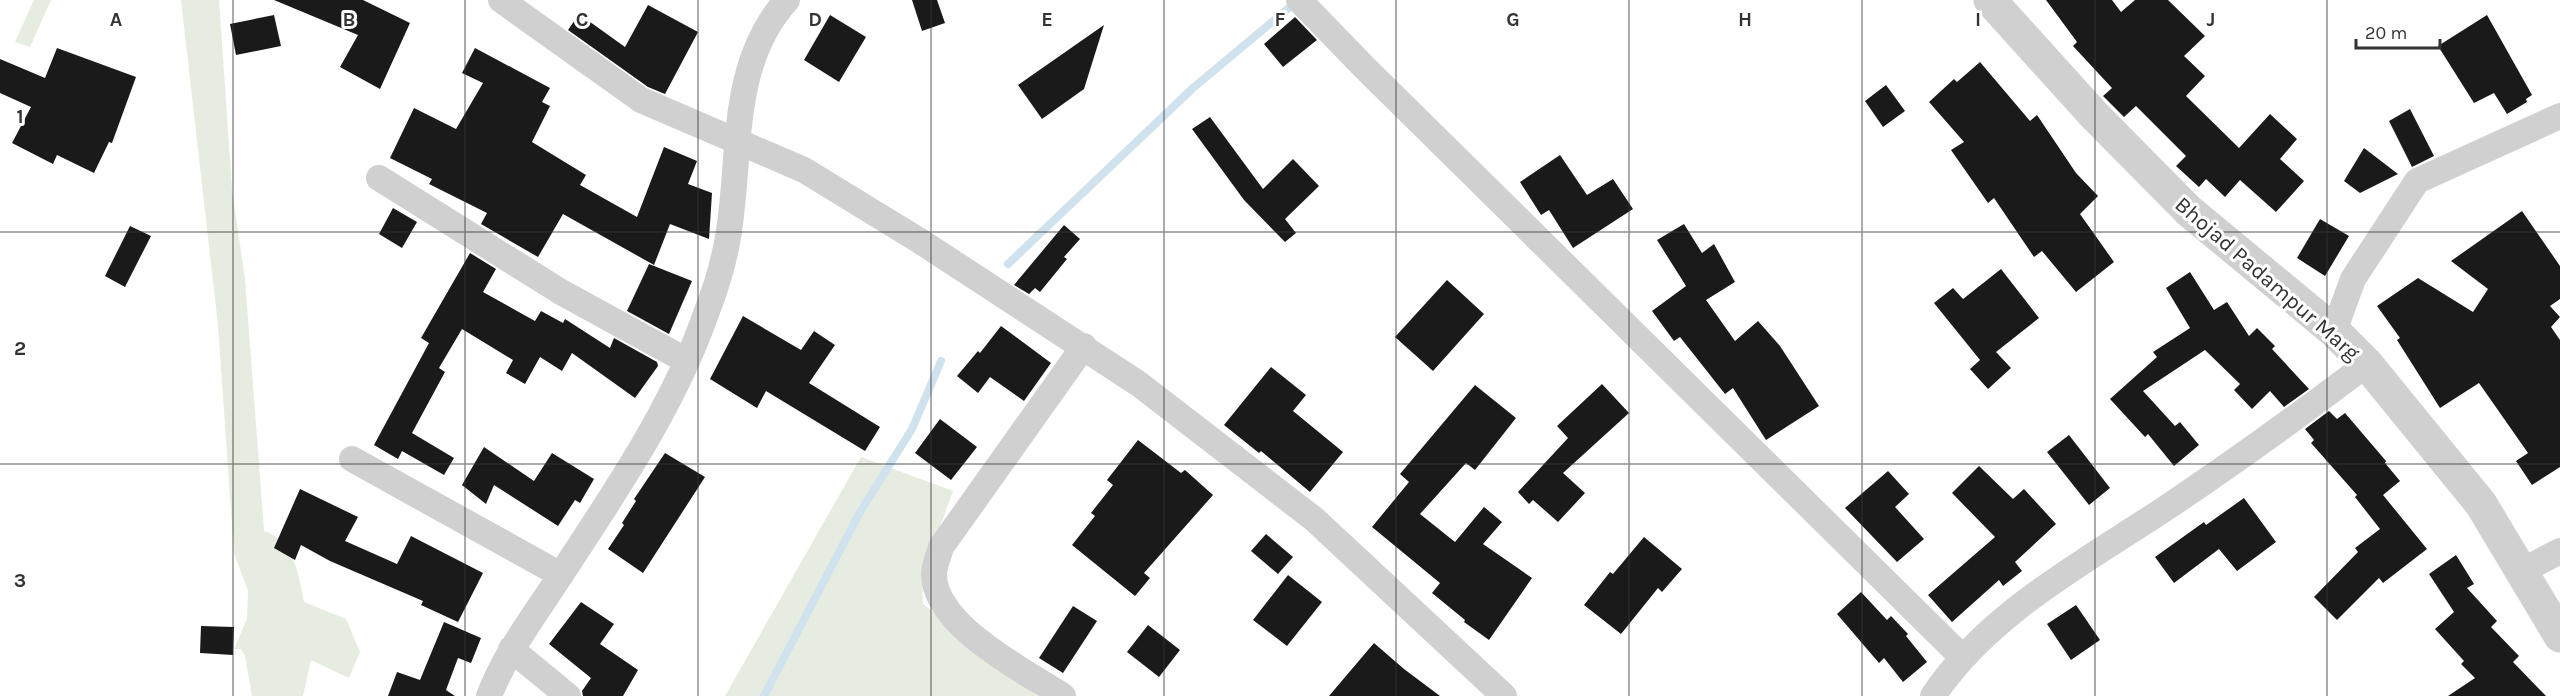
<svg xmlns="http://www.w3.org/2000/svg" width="2560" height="696" viewBox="0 0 2560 696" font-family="Karla,sans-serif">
<rect width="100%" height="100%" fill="#fff"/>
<g fill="#e6ecdf">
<polygon points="34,0 51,0 30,47 15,42"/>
<path d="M181 0H219L232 189 245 279 264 531C294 540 299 576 304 602L346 619 360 652 349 678 311 660 303 696H252L245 656 241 649H234L247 619 248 591 234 553 218 325Z"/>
<polygon points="861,457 953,491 922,576 923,604 1037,696 725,696"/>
</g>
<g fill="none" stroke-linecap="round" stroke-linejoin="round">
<g stroke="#cfe2ee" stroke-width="8">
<polyline points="1008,264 1193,88 1296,2"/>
<polyline points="764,696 860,512 912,429 941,361"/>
</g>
</g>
<g fill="#1a1a1a">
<polygon points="274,0 363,0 410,23 380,89 340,67 358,35"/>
<polygon points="912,0 937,0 945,23 922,31"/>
<polygon points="2046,0 2112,0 2121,12 2135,0 2168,0 2205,36 2184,56 2205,76 2186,96 2239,148 2270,114 2297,139 2280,159 2304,181 2276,212 2240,180 2225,197 2206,179 2199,187 2176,166 2186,156 2136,106 2124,117 2103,96 2112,88 2073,46 2077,42"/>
<polygon points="648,5 698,32 665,94 648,87 568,30 579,14 625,47"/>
<polygon points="274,15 281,46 236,55 230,24"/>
<polygon points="830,15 866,37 839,82 804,60"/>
<polygon points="2487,15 2532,95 2526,99 2527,102 2507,114 2494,93 2474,103 2438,46"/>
<polygon points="1295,17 1317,40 1283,67 1264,44"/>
<polygon points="1104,25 1084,89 1042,119 1018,85"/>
<polygon points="57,48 136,77 112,143 109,142 94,173 57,155 53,164 12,143 31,107 0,93 0,59 45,78"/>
<polygon points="475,48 550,88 542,102 550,106 532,142 586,175 580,185 637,217 664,147 697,161 688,184 712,193 709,239 670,224 654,265 563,214 538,257 481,224 487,213 429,184 432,179 390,158 414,108 456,129 483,83 462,73"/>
<polygon points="1980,62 2030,121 2037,115 2076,173 2098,196 2080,214 2114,262 2076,292 2042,251 2034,257 1994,198 1988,203 1951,150 1964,142 1929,102 1954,79 1957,82"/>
<polygon points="1886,85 1905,111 1883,127 1865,101"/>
<polygon points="2410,109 2434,156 2412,167 2389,121"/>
<polygon points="1210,117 1263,189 1293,159 1319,186 1285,219 1296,233 1285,242 1244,200 1192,129"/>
<polygon points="2364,148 2398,174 2360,193 2344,181"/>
<polygon points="1560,155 1587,195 1613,179 1633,209 1573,248 1549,210 1541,215 1520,182"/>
<polygon points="393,208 417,222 402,248 379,234"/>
<polygon points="2522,211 2560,266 2560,299 2550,306 2560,317 2551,327 2560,340 2560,467 2532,485 2516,461 2528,453 2479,383 2440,408 2397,340 2400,338 2377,306 2418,278 2473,312 2488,289 2451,261"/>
<polygon points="2320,219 2349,236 2325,276 2297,258"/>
<polygon points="1684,224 1702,253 1714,244 1735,282 1706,300 1735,341 1758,321 1780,346 1819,406 1766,440 1733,388 1725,394 1680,337 1674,341 1652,311 1686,286 1657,240"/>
<polygon points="1064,225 1080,239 1064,257 1067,259 1040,292 1035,288 1029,294 1014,285"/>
<polygon points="130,226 151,236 125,287 105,276"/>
<polygon points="470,253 496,269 483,292 535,321 541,311 563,323 565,319 610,348 614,338 657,362 658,366 635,398 572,353 562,371 540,357 525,384 506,373 513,360 462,329 439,368 445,372 412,433 454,458 444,475 402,451 398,459 374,445 429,343 421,338"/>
<polygon points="649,264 692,281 669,334 627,311"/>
<polygon points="2001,269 2039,318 1996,352 2011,368 1988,389 1970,369 1980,360 1934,303 1953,288 1963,299"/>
<polygon points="2190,272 2214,310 2227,302 2249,336 2257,328 2275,346 2272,349 2309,389 2284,407 2270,391 2252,409 2234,390 2240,384 2205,350 2143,391 2175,426 2180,422 2199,445 2174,466 2148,434 2145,437 2110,399 2157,357 2153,352 2190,328 2166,288"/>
<polygon points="1447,280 1484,314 1433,371 1395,337"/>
<polygon points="743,316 801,350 814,331 835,345 809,383 880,427 865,451 766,391 757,408 710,379"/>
<polygon points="1001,326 1051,363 1024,401 990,377 978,393 957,376 978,351 980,353"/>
<polygon points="1271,367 1306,395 1293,411 1343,452 1310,492 1261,451 1259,453 1224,425"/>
<polygon points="1602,384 1629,413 1563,473 1585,493 1558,522 1533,500 1529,504 1518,492 1568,438 1557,426"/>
<polygon points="1475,385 1516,418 1475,470 1466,463 1420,514 1455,542 1484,507 1502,522 1483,544 1532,578 1489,640 1464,622 1465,620 1432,593 1440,583 1372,527 1409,482 1400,474"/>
<polygon points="2329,411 2337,419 2345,413 2386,461 2385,463 2400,481 2383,495 2427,549 2383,583 2379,578 2337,620 2314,597 2358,552 2355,548 2380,529 2355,497 2357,495 2311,443 2314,440 2305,429"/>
<polygon points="940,419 977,447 951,480 915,453"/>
<polygon points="2069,435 2110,488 2089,505 2047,452"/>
<polygon points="1138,440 1181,473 1185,470 1213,495 1144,573 1150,578 1135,596 1072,545 1095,516 1091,513 1113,485 1107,480"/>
<polygon points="484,447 534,481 552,453 594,479 580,503 575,500 558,526 494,485 486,504 462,485"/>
<polygon points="665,453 705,477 643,573 608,549 624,525 622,523 636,501 634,499"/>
<polygon points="1979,466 2013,499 2024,489 2056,524 2015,562 2022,571 2003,586 1999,580 1952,622 1928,595 1995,537 1952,493"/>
<polygon points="1888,471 1909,494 1895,507 1924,539 1897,562 1845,508"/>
<polygon points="300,489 358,517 345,541 397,564 411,536 483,573 458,622 421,605 423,601 330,561 301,545 295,560 274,548"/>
<polygon points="2244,498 2276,542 2237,571 2219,549 2174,583 2155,557 2204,522 2206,525"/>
<polygon points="1266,534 1293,557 1278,574 1251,551"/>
<polygon points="1644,537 1682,569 1662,592 1658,588 1621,634 1584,605 1610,572 1613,574"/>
<polygon points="2456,555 2474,584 2467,588 2497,621 2491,627 2519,656 2513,662 2546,696 2448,696 2475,678 2461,664 2464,661 2435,629 2454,612 2429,574"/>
<polygon points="1288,575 1322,602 1287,646 1253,620"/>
<polygon points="1861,592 1887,620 1891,616 1908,634 1906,636 1927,662 1903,682 1884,658 1879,663 1837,614"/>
<polygon points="581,602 614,624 600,644 638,670 623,696 583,696 582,691 591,678 549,644"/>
<polygon points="2076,605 2100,640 2071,660 2047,624"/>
<polygon points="1073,606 1097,621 1063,673 1039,658"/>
<polygon points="444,622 481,638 471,663 458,658 446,690 455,696 388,696 397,672 420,680"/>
<polygon points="1148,625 1180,650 1159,677 1127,652"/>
<polygon points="201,626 234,627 233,655 200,653"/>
<polygon points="1374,643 1404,669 1440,696 1329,696"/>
</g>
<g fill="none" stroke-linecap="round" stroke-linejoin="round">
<g stroke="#d0d0d0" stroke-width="26">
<polyline points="501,0 641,100 804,170 920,241 1139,384 1314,519 1504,696"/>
<polyline points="1299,0 1365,68 1962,657"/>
<polyline points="379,178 561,292 687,361"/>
<polyline points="2334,331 2353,279 2417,181 2560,116"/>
<polyline points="352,459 561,575"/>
<polyline points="2522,571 2560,551"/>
<polyline points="511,649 568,696"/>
<path d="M489 696C506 652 535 615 560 576 615 492 674 406 707 311 716 288 724 261 728 237 742 156 728 65 787 0"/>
<path d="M1063 696C1025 671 934 626 934 574 934 566 939 555 941 547L1084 346"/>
<path d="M1933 696C1988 613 2085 562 2166 508 2235 462 2301 414 2367 364"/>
</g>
<polyline stroke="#d0d0d0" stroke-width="33" points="1990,0 2094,115 2189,211 2334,331 2367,364 2481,504 2560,636"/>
</g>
<path fill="none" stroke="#333" stroke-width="1.5" stroke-opacity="0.55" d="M233 0V696M465 0V696M698 0V696M931 0V696M1164 0V696M1396 0V696M1629 0V696M1862 0V696M2095 0V696M2327 0V696M0 232H2560M0 464H2560"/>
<g text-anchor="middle" stroke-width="6" stroke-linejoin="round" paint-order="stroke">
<g font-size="22" fill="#333" stroke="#fff">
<text transform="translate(2268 278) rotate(41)" y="8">Bhojad Padampur Marg</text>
</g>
</g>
<g font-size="20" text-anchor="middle" font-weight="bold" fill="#333" stroke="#fff" stroke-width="6" stroke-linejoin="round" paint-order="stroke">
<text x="116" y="26">A</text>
<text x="349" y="26">B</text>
<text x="582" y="26">C</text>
<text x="815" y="26">D</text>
<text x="1047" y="26">E</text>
<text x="1280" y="26">F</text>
<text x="1513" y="26">G</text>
<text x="1745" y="26">H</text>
<text x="1978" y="26">I</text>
<text x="2211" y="26">J</text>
<text x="20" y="123">1</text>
<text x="20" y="355">2</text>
<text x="20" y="587">3</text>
</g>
<path d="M2356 39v9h84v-9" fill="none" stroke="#333333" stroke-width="3"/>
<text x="2365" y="39" font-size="18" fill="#333333" stroke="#ffffff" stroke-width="4.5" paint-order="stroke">20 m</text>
</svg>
